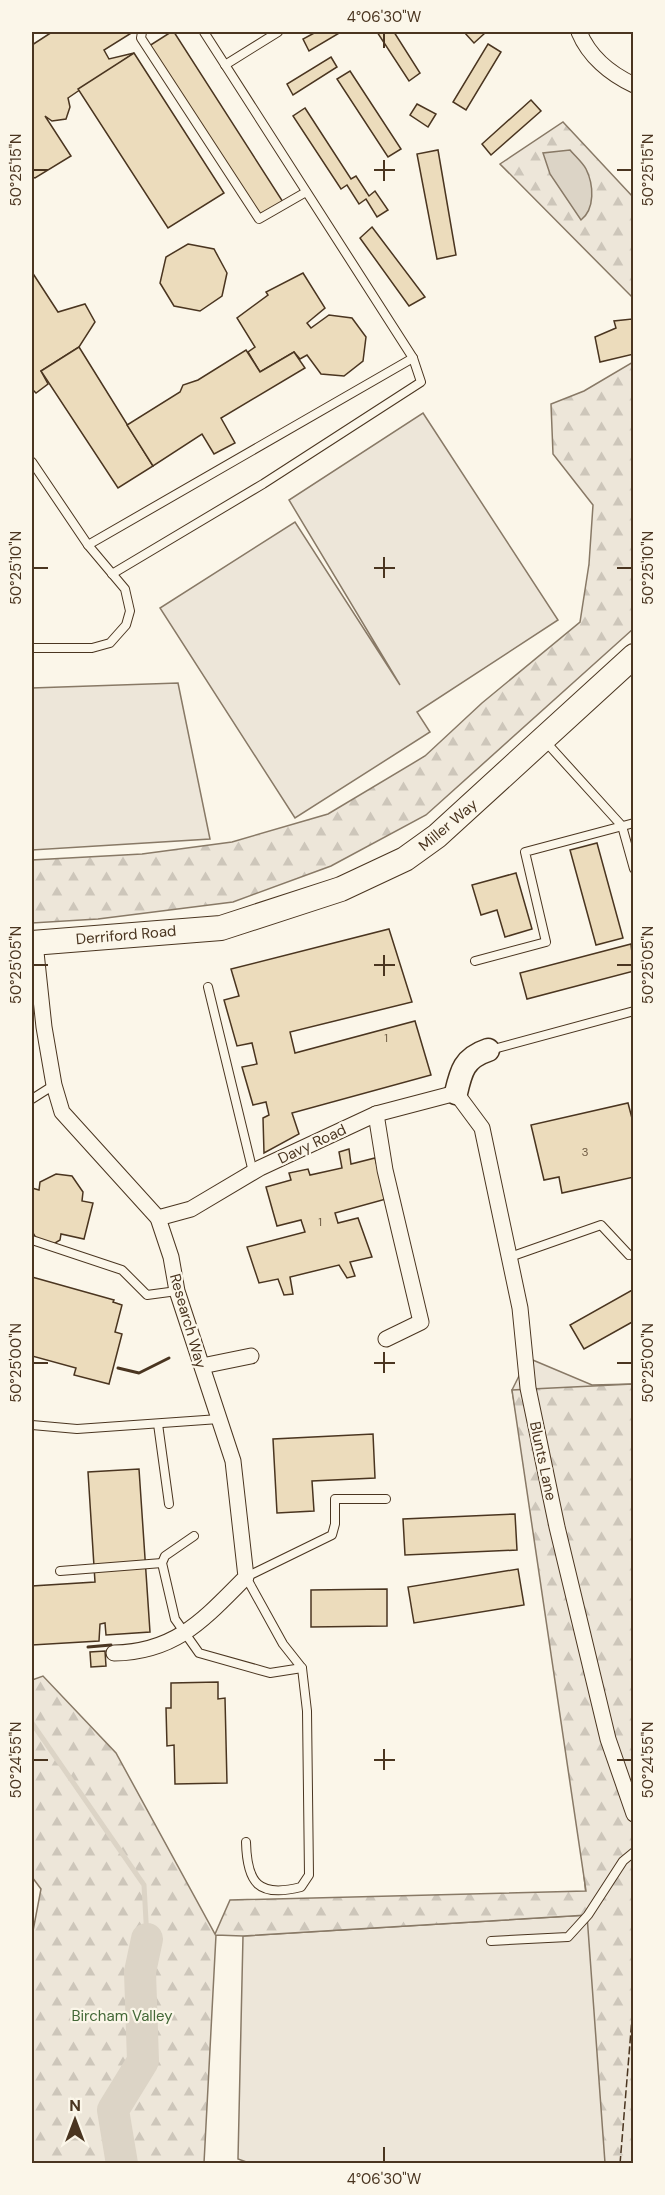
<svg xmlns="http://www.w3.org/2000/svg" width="665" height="2195" viewBox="0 0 665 2195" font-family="'DM Sans',sans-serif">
<defs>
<pattern id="forest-firs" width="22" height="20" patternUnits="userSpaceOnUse" patternTransform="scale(1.5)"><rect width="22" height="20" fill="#ede6d9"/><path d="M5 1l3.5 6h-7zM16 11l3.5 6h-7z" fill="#cdc6ba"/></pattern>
</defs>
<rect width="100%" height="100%" fill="#fbf6e9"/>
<g fill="#ede6d9" stroke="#887966" stroke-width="1.5">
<polygon points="423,413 558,620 417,712 430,732 295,818 160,608 295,522 400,685 289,500"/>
<polygon points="178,683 210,839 32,850 32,688"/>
<polygon points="528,1358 592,1385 633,1384 633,2163 252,2164 238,2159 243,1936 588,1915 566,1697 512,1390"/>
</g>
<g fill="url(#forest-firs)" stroke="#887966" stroke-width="1.5">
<polygon points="563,122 633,197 633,298 500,164"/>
<polygon points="633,362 633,629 426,815 331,866 233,902 98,919 32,923 32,860 142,854 232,842 328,814 425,756 482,703 580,622 589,564 593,505 553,454 551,404 584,391"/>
<polygon points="633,1384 633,2163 605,2163 587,1915 243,1936 216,1935 204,2163 32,2163 32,1936 41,1889 32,1877 32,1680 43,1676 116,1753 215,1934 230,1900 586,1891 512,1390"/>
</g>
<path fill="#dcd4c6" stroke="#887966" stroke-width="1.5" d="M570 150C575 156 583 163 586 169 594 185 595 209 581 220L550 174 543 153Z"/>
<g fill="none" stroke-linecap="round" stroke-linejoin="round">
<polyline stroke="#dcd4c6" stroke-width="5" points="32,1723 144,1885 147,1939"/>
<polyline stroke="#dcd4c6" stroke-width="32" points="122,2164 113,2110 143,2061 140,1972 147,1939"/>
</g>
<g fill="#ecdcbc" stroke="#4a3520" stroke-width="1.5">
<polygon points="52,32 133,32 104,50 109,59 134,53 68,98 70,107 66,119 52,121 45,116 71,156 35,178 32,177 32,45"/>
<polygon points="171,32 174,32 283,202 260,216 149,46"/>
<polygon points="316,32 341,32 309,51 303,39"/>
<polygon points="377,32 394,32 420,73 409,81"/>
<polygon points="464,32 484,32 485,33 474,43"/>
<polygon points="488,44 501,52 466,110 453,102"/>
<polygon points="134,53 224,193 168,228 78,89"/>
<polygon points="331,57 337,67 293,95 287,84"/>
<polygon points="350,71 401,149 388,157 337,79"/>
<polygon points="531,100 541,111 491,155 482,144"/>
<polygon points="417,104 436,114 428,127 410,115"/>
<polygon points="305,108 351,179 356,176 369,196 375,191 388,210 377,217 366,199 359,204 347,185 341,189 293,116"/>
<polygon points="438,150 456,255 437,259 417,154"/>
<polygon points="372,227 425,297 409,306 360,238"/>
<polygon points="188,244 214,249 227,273 222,296 200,311 174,306 160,283 166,257"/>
<polygon points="32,272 58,312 85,304 95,322 79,347 41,371 48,384 36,393 32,389"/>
<polygon points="303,273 325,308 307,323 311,328 329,315 352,318 366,337 363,361 344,376 321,374 307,355 300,359 294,352 260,372 248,352 255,347 237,318 268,295 266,292"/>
<polygon points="632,319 634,354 600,362 595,337 616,328 614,321"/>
<polygon points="79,347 153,466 118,488 41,371"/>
<polygon points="246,350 260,372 294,352 305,368 221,418 235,443 214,454 202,434 153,466 127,425 180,392 183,385 198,380"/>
<polygon points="597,843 623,938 596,945 570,850"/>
<polygon points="516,873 532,929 505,937 497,910 481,915 472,885"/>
<polygon points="389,929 412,1002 290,1032 295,1053 415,1021 431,1075 292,1113 299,1134 264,1153 263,1118 269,1115 266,1102 253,1105 242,1067 257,1064 252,1043 237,1046 224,1000 239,996 231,969"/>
<polygon points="631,944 634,971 527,999 520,973"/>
<polygon points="628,1103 634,1126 634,1177 562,1193 559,1177 544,1180 531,1125"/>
<polygon points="349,1149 351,1164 375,1158 386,1199 335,1213 338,1223 358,1218 372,1257 350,1262 355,1276 347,1278 339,1265 290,1277 293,1294 284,1295 278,1279 259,1283 247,1247 305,1232 301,1220 277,1226 266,1187 291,1180 289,1173 308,1169 310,1175 342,1168 339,1152"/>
<polygon points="56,1174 72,1176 83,1192 82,1201 93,1203 84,1239 61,1234 60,1240 52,1245 39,1243 33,1233 32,1188 39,1190 40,1182"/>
<polygon points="32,1277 114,1300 113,1302 122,1305 115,1332 122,1334 109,1384 74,1375 76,1368 32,1356"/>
<polygon points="634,1289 634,1321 584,1349 570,1325"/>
<polygon points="373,1434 375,1478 312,1481 314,1511 277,1513 273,1439"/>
<polygon points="139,1469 150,1632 106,1635 105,1623 100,1624 99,1641 32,1645 32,1586 95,1582 88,1472"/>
<polygon points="515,1514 517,1550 405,1555 403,1519"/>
<polygon points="518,1569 524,1605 414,1623 408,1587"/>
<polygon points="387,1589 387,1626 311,1627 311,1590"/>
<polygon points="105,1651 106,1666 91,1667 90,1652"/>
<polygon points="218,1682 218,1699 225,1698 227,1783 175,1784 174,1745 167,1746 166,1708 171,1708 171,1683"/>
</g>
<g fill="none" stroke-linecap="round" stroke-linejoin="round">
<defs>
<g id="lane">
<polyline points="142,32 141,38 259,219 306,192"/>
<polyline points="225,65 278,32"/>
<polyline points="32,462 88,545 125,589 130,611 126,625 110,643 92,648 32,648"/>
<polyline points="88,545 413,358"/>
<polyline points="112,574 263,484 421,382 413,358 204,32"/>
<polyline points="545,741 622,826 634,869"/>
<polyline points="475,961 546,942 525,852 634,823"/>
<polyline points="208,987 253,1172"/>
<polyline points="490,1050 634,1011"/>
<polyline points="32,1099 54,1085"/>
<polyline points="32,1240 122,1270 147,1295 177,1291"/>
<polyline points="510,1257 601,1225 629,1255"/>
<polyline points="158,1424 169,1504"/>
<polyline points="32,1425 77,1429 219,1419"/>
<polyline points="194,1536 165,1556 162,1563 175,1619 199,1653 270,1673 302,1668"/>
<polyline points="60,1571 162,1563"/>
<path d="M246 1842C247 1883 258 1898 301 1887L309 1875 307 1711 302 1668 283 1644 246 1577 332 1535 335 1524V1499H386"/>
<polyline points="491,1941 568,1937 588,1915 623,1861 634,1852"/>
</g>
<g id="street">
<path d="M579 32C589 56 610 74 634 85"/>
<path d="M35 943 44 1027 54 1085 62 1112 158 1218 171 1257 177 1291 233 1461 246 1577C205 1618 177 1652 114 1653"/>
<polyline points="376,1114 385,1170 421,1322 386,1339"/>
<polyline points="158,1218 191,1209 260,1168 376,1114 456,1093 482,1128 520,1308 528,1388 557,1527 608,1739 634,1814"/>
<polyline points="202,1366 251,1356"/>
</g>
<path id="secondary" d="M456 1093C461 1071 464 1058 488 1050"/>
<polyline id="primary" points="32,943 221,928 341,889 405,859 437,836 634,656"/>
</defs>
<use href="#lane" stroke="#4a3520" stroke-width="10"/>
<use href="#street" stroke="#4a3520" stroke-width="17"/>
<use href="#secondary" stroke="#4a3520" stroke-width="25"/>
<use href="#primary" stroke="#4a3520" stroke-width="26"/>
<use href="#lane" stroke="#fbf6e9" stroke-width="8"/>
<use href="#street" stroke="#fbf6e9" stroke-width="15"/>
<use href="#secondary" stroke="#fbf6e9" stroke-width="22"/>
<use href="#primary" stroke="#fbf6e9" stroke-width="24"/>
<polyline stroke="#4a3520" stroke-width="1.5" stroke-dasharray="8 3" stroke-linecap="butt" points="620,2164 634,1994"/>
<g stroke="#4a3520" stroke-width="3">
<polyline points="118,1368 139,1373 169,1358"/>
<polyline points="88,1647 111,1645"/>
</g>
</g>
<path fill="none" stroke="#4a3520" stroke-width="2" d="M384 33V48M384 160V181M33 170H48M374 170H395M617 170H632M384 557V578M33 568H48M374 568H395M617 568H632M384 955V976M33 965H48M374 965H395M617 965H632M384 1352V1373M33 1363H48M374 1363H395M617 1363H632M384 1749V1770M33 1760H48M374 1760H395M617 1760H632M384 2147V2162"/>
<g text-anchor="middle" stroke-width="4.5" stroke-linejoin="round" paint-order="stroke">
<g font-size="12" fill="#725f47">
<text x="386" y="1042">1</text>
<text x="585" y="1156">3</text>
<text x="320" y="1226">1</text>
</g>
<g font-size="15" fill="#4a3520" stroke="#fbf6e9">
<text transform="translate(448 825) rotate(-40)" y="5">Miller Way</text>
<text transform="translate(126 935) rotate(-5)" y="5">Derriford Road</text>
<text transform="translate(312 1144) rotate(-25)" y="5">Davy Road</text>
<text transform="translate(188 1321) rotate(74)" y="5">Research Way</text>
<text transform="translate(543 1461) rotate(78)" y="5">Blunts Lane</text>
</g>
<g font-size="15" fill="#436837" stroke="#fbf6e9">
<text x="122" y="2021">Bircham Valley</text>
</g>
</g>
<rect width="665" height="2195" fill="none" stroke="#fbf6e9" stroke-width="66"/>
<g transform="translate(75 2120)" stroke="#fbf6e9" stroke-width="4.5" paint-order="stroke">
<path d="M0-4.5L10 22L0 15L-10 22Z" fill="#4a3520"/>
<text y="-9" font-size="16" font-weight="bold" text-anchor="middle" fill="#4a3520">N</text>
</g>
<rect x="33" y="33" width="599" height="2129" fill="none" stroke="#4a3520" stroke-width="2"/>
<g font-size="15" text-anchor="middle" fill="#4a3520">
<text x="384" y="22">4°06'30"W</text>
<text transform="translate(16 170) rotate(-90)" y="5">50°25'15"N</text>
<text transform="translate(648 170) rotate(-90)" y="5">50°25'15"N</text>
<text transform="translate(16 568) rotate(-90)" y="5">50°25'10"N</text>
<text transform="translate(648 568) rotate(-90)" y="5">50°25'10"N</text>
<text transform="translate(16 965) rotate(-90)" y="5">50°25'05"N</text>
<text transform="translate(648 965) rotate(-90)" y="5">50°25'05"N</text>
<text transform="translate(16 1363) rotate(-90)" y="5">50°25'00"N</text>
<text transform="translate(648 1363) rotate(-90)" y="5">50°25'00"N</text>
<text transform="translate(16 1760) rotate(-90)" y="5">50°24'55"N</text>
<text transform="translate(648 1760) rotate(-90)" y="5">50°24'55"N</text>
<text x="384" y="2184">4°06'30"W</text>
</g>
</svg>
